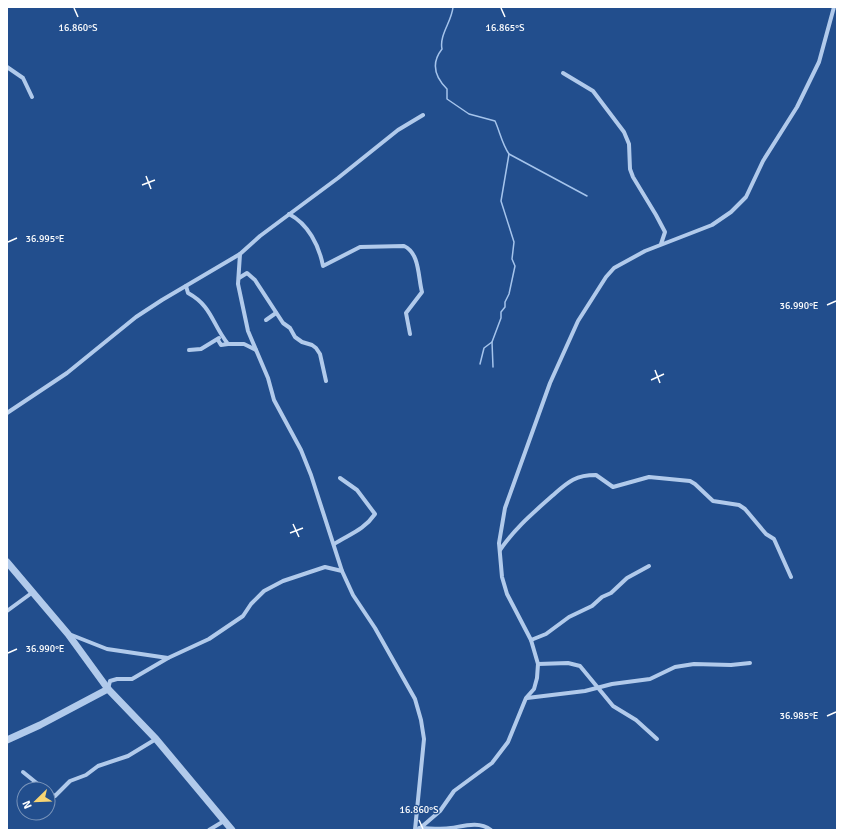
<svg xmlns="http://www.w3.org/2000/svg" width="844" height="837" viewBox="0 0 844 837" font-family="Signika,sans-serif">
<rect width="100%" height="100%" fill="#224e8d"/>
<g fill="none" stroke-linecap="round" stroke-linejoin="round">
<g stroke="#a5c4ec" stroke-width="1.5">
<path d="M453 7C452 21 439 35 442 49 431 63 435 77 447 89V99L469 114 495 121C500 132 502 144 509 154L587 196"/>
<polyline points="480,364 484,348 492,342"/>
<polyline points="493,367 492,342 501,318 501,312 505,307 505,302 509,294 515,266 512,259 514,242 501,201 509,154"/>
</g>
<g stroke="#b1caeb" stroke-width="4">
<polyline points="7,67 23,78 32,97"/>
<polyline points="563,73 593,91 624,132 629,144 630,169 633,177 656,215 665,232 661,244"/>
<path d="M289 214C308 224 319 245 323 266L360 247 404 246C420 253 418 278 422 292L406 313 410 334"/>
<polyline points="240,254 238,284 248,331 268,378 274,400 301,450 311,475 342,571"/>
<polyline points="239,278 247,273 255,280 283,323 290,328 295,337 302,342 312,345 316,348 320,354 326,381"/>
<path d="M186 286 188 293C212 306 212 324 228 344L221 345 218 340"/>
<polyline points="266,320 276,313"/>
<polyline points="228,344 244,344 256,350"/>
<polyline points="189,350 201,349 219,338"/>
<polyline points="7,413 67,373 136,317 162,300 240,254 260,236 338,178 398,130 423,115"/>
<path d="M334 544C350 534 364 530 375 514L357 490 340 478"/>
<path d="M500 550C516 527 532 514 552 496 567 483 574 475 596 475L613 487 649 477 690 481 695 484 713 501 739 505 745 509 766 534 774 539 791 577"/>
<polyline points="7,611 33,592"/>
<polyline points="69,634 107,649 168,658"/>
<polyline points="531,640 546,634 569,617 592,606 602,597 611,593 627,578 649,566"/>
<polyline points="538,664 568,663 580,666 613,706 636,720 657,739"/>
<polyline points="108,689 110,681 117,679 132,679 168,658 209,639 243,616 251,604 264,591 283,581 325,567 342,571 353,595 375,628 415,699 421,720 424,739 415,830"/>
<polyline points="527,698 585,691 612,684 650,679 675,667 694,664 731,665 750,663"/>
<polyline points="23,772 44,789"/>
<polyline points="48,792 55,796 70,781 86,775 98,766 128,756 156,739"/>
<path d="M419 828C429 828 441 830 451 828 464 826 479 821 491 830"/>
<polyline points="209,830 224,821"/>
<polyline points="418,830 440,811 454,791 492,763 508,742 526,698 534,689 537,678 538,664 531,640 507,594 502,577 499,543 505,508 550,383 578,321 606,277 614,268 645,251 712,225 731,212 746,197 763,161 797,107 819,62 834,7"/>
</g>
<g stroke="#b1caeb" stroke-width="7">
<polyline points="7,562 68,634 108,689 156,739 232,830"/>
<polyline points="7,740 40,725 108,689"/>
</g>
</g>
<path fill="none" stroke="#fff" stroke-width="1.5" d="M74 8 78 17M501 8 505 17M146 176 151 189M142 185 155 180M8 242 17 238M827 305 836 301M655 370 660 383M651 380 664 374M293 524 299 537M290 533 303 528M8 653 17 649M827 716 836 712M419 820 423 829"/>
<g font-size="10" text-anchor="middle" fill="#fff" stroke="#224e8d" stroke-width="3" stroke-linejoin="round" paint-order="stroke">
<text x="78" y="31">16.860°S</text>
<text x="505" y="31">16.865°S</text>
<text x="45" y="242">36.995°E</text>
<text x="799" y="309">36.990°E</text>
<text x="45" y="652">36.990°E</text>
<text x="799" y="719">36.985°E</text>
<text x="419" y="813">16.860°S</text>
</g>
<rect width="844" height="837" fill="none" stroke="#ffffff" stroke-width="16"/>
<g transform="translate(36 801) rotate(247)"><circle r="19" fill="#224e8d" stroke="#7a95bb"/>
<path d="M0-3L7 15L0 10L-7 15Z" fill="#f7d473"/>
<text y="-6" font-size="11" font-weight="bold" text-anchor="middle" fill="#ffffff">N</text>
</g>
</svg>
